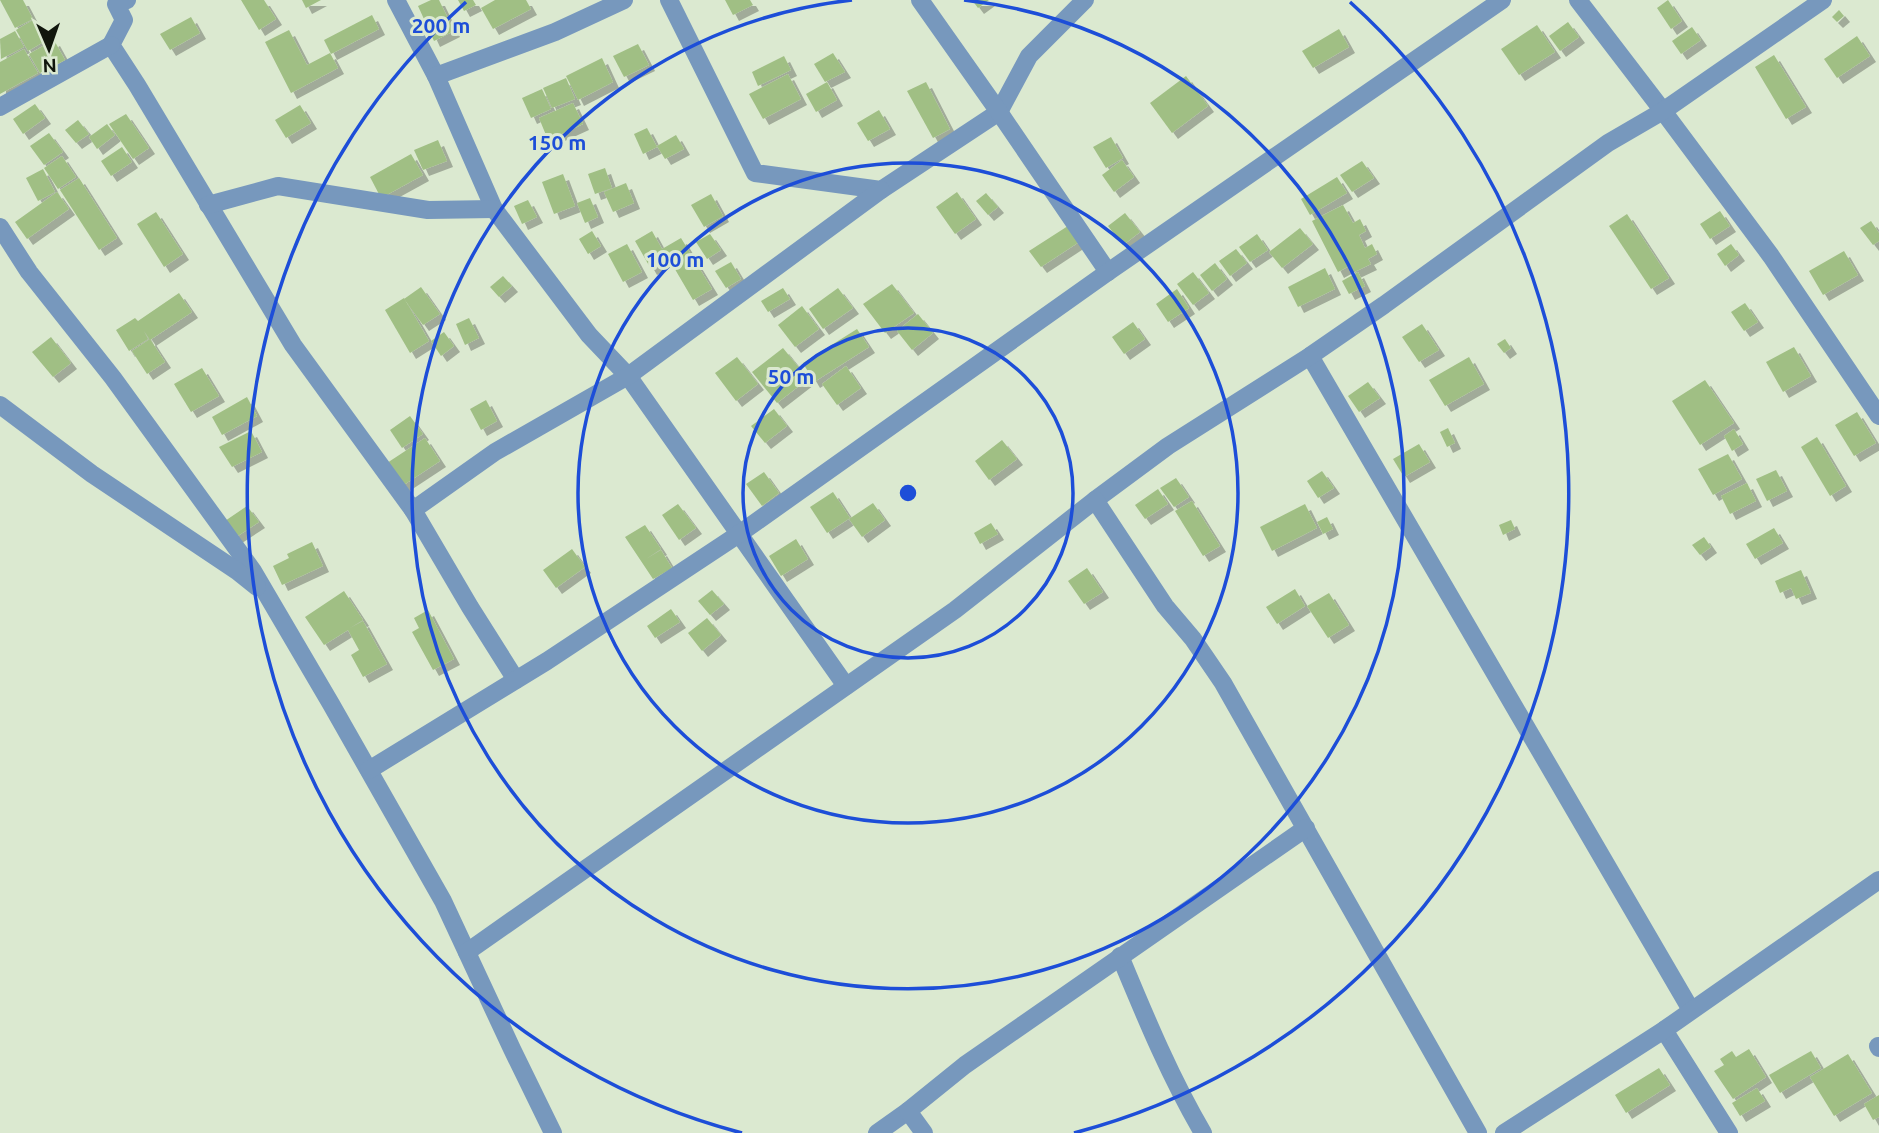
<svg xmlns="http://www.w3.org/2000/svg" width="1879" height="1133" viewBox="0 0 1879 1133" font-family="Ubuntu,sans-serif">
<defs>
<filter id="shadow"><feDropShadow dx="6" dy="6" stdDeviation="0" flood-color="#0004"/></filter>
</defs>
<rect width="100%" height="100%" fill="#dbe9d0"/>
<g fill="#a0bf84" filter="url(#shadow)">
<polygon points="0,0 23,0 33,19 15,28"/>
<polygon points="241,0 264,0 276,19 259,30"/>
<polygon points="302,0 321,0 306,8"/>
<polygon points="431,0 439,0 454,31 434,41 418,6"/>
<polygon points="458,0 473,0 476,5 464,11"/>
<polygon points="495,0 526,0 531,9 493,29 481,8"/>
<polygon points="725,0 750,0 753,5 733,15"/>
<polygon points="972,0 989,0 978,8"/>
<polygon points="1668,0 1682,21 1671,29 1657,8"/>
<polygon points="1839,10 1844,16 1837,22 1832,17"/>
<polygon points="372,15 379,29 331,54 324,40"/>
<polygon points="191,17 200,33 170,50 160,34"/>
<polygon points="33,20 45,41 28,51 16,30"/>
<polygon points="1568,22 1579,37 1560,51 1549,36"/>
<polygon points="1537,25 1555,52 1519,75 1501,49"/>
<polygon points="1692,27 1701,40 1681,54 1672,41"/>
<polygon points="1339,29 1349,47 1313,68 1302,51"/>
<polygon points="289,30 307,65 330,53 338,68 291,93 265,42"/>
<polygon points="15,31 24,47 1,59 0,39"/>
<polygon points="1857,36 1870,56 1837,78 1824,59"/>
<polygon points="54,40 65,60 40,73 29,54"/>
<polygon points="638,44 649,65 624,77 613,56"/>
<polygon points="24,49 38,73 0,94 0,62"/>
<polygon points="833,53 845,72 825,82 814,64"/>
<polygon points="1774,55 1806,107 1786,119 1755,67"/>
<polygon points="784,56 791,70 758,86 752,72"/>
<polygon points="602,58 613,82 578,100 566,76"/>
<polygon points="788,74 801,99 763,119 749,94"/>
<polygon points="1186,76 1208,106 1172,133 1150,103"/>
<polygon points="566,78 575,99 552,108 543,88"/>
<polygon points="827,82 837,100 816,112 806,94"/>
<polygon points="926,82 950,129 933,138 907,91"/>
<polygon points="542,89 551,109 531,118 522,98"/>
<polygon points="573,103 583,124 548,140 539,118"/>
<polygon points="35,104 45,118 23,134 13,119"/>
<polygon points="300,105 311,123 286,138 275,120"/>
<polygon points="879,110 890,129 868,141 857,123"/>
<polygon points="126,114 149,148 133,159 109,124"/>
<polygon points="78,120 89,134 76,143 65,130"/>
<polygon points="107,124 115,135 97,149 89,137"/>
<polygon points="647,128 657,147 643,154 634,134"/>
<polygon points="49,133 63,152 44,165 30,146"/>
<polygon points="676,135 684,149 665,159 657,146"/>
<polygon points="1111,137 1123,158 1106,168 1093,147"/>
<polygon points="438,140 447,161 423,170 414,150"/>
<polygon points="122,147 132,162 111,176 101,161"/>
<polygon points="411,154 423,175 381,198 370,177"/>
<polygon points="62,156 76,177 58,189 44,168"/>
<polygon points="1122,160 1134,177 1114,192 1102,175"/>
<polygon points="1362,161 1374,178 1352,192 1340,175"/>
<polygon points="605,168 612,188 595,194 588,174"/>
<polygon points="43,169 55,192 38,201 26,178"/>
<polygon points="563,174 575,206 554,214 542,182"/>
<polygon points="1337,177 1347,193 1310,215 1301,199"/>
<polygon points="79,178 117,238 99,250 60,190"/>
<polygon points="626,183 634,203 613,212 604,192"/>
<polygon points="57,192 69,209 27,239 15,222"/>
<polygon points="957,192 976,219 955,234 936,207"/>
<polygon points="986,193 998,207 988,215 976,201"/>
<polygon points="711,194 723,216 704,227 691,205"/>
<polygon points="590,198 598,217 585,223 577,203"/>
<polygon points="528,200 537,217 522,224 514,206"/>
<polygon points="1343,205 1353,223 1360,219 1366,231 1359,235 1365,248 1372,244 1377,254 1368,259 1371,264 1352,273 1349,266 1338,272 1312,221"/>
<polygon points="1720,211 1730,226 1710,239 1700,224"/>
<polygon points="156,212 183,254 164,267 137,224"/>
<polygon points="1125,213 1140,232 1123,245 1108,226"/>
<polygon points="1627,214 1669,278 1651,289 1609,226"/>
<polygon points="1871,221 1879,233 1879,241 1873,245 1860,228"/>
<polygon points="1071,224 1082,240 1041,267 1029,251"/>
<polygon points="1300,228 1313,244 1282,268 1269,252"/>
<polygon points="592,231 601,246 588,254 579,239"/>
<polygon points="652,231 662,249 681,238 712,289 693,300 669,259 651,269 635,241"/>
<polygon points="710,234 721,250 707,259 696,242"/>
<polygon points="1257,234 1268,250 1250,262 1239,247"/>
<polygon points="627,244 642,272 623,282 608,254"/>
<polygon points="1731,244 1739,255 1725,266 1717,254"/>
<polygon points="1236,249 1247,263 1230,276 1219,261"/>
<polygon points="1844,251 1858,275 1823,295 1809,271"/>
<polygon points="731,262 741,279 726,288 715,271"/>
<polygon points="1215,263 1227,279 1212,291 1200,275"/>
<polygon points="1325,268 1335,289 1298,307 1288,287"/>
<polygon points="1193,272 1209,293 1193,305 1177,284"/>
<polygon points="1358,272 1365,286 1349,294 1342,281"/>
<polygon points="503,276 512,286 499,297 490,287"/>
<polygon points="892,284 914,313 885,333 863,304"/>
<polygon points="421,287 440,314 423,325 404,299"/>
<polygon points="783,288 790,299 768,312 761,301"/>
<polygon points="838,288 853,308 823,329 809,309"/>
<polygon points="1177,289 1189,308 1168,322 1156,304"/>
<polygon points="179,293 192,312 150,340 144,331 148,339 129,351 116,330 135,318 138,321"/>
<polygon points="404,298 429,341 410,353 385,310"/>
<polygon points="1745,303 1758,322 1744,331 1731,312"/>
<polygon points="802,306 819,329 795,347 778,325"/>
<polygon points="918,314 933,333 912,350 897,331"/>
<polygon points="469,318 479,338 465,345 456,324"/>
<polygon points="1133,322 1145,339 1124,354 1112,337"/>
<polygon points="1422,324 1439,350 1419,362 1402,337"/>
<polygon points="857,329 869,347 814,382 803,363"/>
<polygon points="444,332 454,346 441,356 431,341"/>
<polygon points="51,337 71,363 53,377 32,352"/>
<polygon points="150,339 165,362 147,374 132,351"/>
<polygon points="1505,339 1511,348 1504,353 1497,344"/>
<polygon points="1794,347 1811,376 1783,392 1766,362"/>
<polygon points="783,348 808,379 777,403 752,372"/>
<polygon points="737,357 758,384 736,401 715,373"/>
<polygon points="1469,357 1484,384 1445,406 1429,380"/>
<polygon points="846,366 861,388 837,405 822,384"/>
<polygon points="202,368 219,396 191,412 174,384"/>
<polygon points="1705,380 1734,423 1700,445 1672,401"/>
<polygon points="1368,382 1380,398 1359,412 1348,396"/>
<polygon points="247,397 257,416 222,435 212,417"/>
<polygon points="486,400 497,421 481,430 470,409"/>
<polygon points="774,409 787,426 765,443 751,426"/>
<polygon points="1857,412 1876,443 1854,456 1835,425"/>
<polygon points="410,416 423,434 402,448 390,430"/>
<polygon points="1448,428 1455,443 1447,447 1440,432"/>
<polygon points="1734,429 1743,444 1732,451 1724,436"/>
<polygon points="251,431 262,452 232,467 219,447"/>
<polygon points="1817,437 1846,486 1830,496 1801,447"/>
<polygon points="425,438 440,461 402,486 387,463"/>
<polygon points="1002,440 1017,459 989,480 975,461"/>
<polygon points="1419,444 1430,462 1404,477 1393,459"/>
<polygon points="1728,454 1742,479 1713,495 1698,469"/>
<polygon points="1776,470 1787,491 1767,501 1756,479"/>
<polygon points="1322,471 1334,488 1318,498 1307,481"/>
<polygon points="764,472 779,493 762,506 746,484"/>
<polygon points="1176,478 1189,497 1174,507 1160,488"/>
<polygon points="1747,483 1756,501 1730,514 1721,496"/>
<polygon points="1158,489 1168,504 1145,519 1135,505"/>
<polygon points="833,492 850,518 827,533 810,507"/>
<polygon points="1192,501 1220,546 1203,556 1175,511"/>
<polygon points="873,503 885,520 862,537 849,519"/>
<polygon points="678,504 696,528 679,540 662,515"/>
<polygon points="1305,504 1317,528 1272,551 1260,527"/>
<polygon points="247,506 259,522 233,539 222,523"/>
<polygon points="1327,517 1333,529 1323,534 1317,522"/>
<polygon points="1511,520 1515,529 1503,535 1499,525"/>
<polygon points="991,523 998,534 980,544 974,533"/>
<polygon points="645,525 661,549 646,559 661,550 672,568 653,579 625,537"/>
<polygon points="1774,528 1783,543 1755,559 1746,544"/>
<polygon points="1704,537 1711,547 1700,555 1692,545"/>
<polygon points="796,539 808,559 781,576 769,556"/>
<polygon points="312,542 323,566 282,585 273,566 289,558 287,554"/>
<polygon points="572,549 585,567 556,588 543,570"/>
<polygon points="1087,568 1103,592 1084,604 1068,581"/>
<polygon points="1801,570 1811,593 1796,599 1791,588 1780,593 1775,581"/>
<polygon points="1295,589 1305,606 1277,624 1266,607"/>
<polygon points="712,590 724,604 710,615 698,601"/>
<polygon points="344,591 363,620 350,628 363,621 387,664 363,677 351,655 359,650 348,630 324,645 305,617"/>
<polygon points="1329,593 1349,625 1328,638 1307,606"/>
<polygon points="671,609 680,622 655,638 647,626"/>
<polygon points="428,610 454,659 433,670 412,632 419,628 414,618"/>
<polygon points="707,618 721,635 702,651 688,633"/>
<polygon points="1749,1049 1766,1077 1733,1099 1714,1071 1724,1065 1720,1059 1732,1051 1736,1057"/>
<polygon points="1811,1051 1821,1068 1780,1093 1769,1075"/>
<polygon points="1848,1054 1872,1093 1834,1116 1810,1077"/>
<polygon points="1659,1068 1670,1085 1626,1113 1615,1095"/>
<polygon points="1757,1088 1765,1101 1740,1116 1732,1103"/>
<polygon points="1879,1095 1879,1117 1873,1120 1864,1104"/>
</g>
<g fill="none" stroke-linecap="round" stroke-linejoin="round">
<g stroke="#7798bd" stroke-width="18">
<polyline points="127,0 116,4 124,20 111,45 137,85 293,345 413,510 470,607 516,680"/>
<polyline points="396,0 436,76"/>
<polyline points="624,0 555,32 436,76 494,209 589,335 628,376 846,686"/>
<polyline points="669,0 755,173 881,190 999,112 1029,56 1085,0"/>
<polyline points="920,0 999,112 1108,272"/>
<polyline points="1578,0 1663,111 1771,256 1879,416"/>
<polyline points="0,107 111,45"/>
<polyline points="208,205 278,186 428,210 494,209"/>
<polyline points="0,227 29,272 113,378 253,571 331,704 443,901 512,1049 553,1133"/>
<polyline points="1310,356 1691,1010"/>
<polyline points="0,405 92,474 237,571 257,587"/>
<polyline points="1095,500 1168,446 1310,356 1384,305 1608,143 1663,111 1823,0"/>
<polyline points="413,510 495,452 628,376 881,190"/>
<polyline points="369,770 547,661 739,534 1108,272 1502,0"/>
<polyline points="467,952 955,610 1095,500 1165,606 1193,639 1223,683 1478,1133"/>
<path d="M1120 956C1145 1016 1170 1077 1203 1133"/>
<polyline points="1664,1030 1729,1133"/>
<polyline points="1878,1046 1879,1048"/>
<polyline points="877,1133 908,1111"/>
<polyline points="924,1133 908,1111 965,1065 1306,828"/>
<polyline points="1504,1133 1664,1030 1879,880"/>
</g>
</g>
<g fill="none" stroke="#1d4ed8" stroke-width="3.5">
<circle cx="908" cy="493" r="165"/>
<circle cx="908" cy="493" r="330"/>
<path d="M964 0A496 496 0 1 1 852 0"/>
<path d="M742 1133A661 661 0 0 1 466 2M1350 2A661 661 0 0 1 1074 1133"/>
</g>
<circle cx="908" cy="493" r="10" fill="#1d4ed8" stroke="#dbe9d0" stroke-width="3.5"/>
<g font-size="21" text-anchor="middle" font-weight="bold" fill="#1d4ed8" stroke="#dbe9d0" stroke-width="6" stroke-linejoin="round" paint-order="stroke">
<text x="441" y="33">200 m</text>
<text x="557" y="150">150 m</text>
<text x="675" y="267">100 m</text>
<text x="791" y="384">50 m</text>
</g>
<g transform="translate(49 49) rotate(178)" stroke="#dbe9d0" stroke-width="5" paint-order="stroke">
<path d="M0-5L12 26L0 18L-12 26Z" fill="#11160d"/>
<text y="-10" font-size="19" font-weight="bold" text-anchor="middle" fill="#11160d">N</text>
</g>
</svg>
